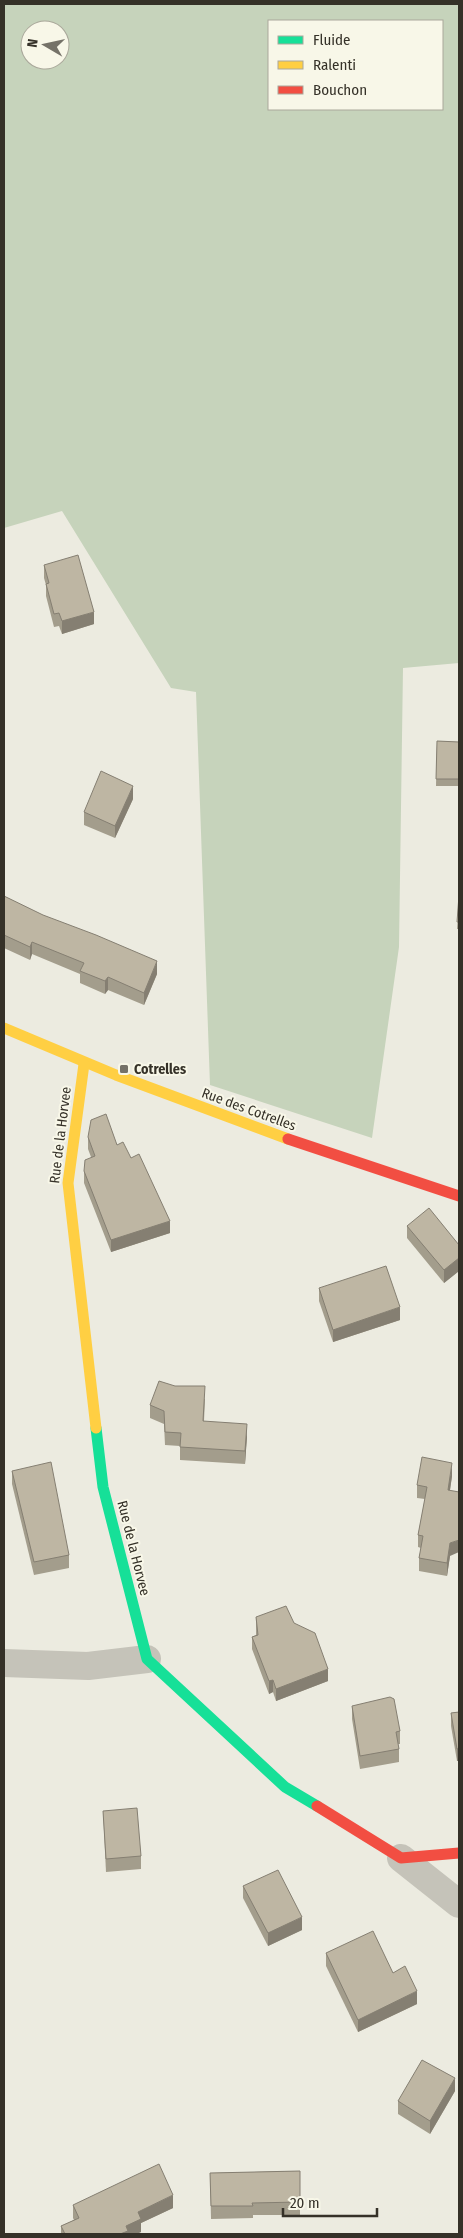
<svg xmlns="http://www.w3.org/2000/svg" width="463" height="2238" viewBox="0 0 463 2238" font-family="'Fira Sans Condensed',sans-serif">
<rect width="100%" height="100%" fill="#ecebe0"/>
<path fill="#c6d3bb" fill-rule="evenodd" d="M4 4H459V663L403 668 399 947 372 1138 210 1085 196 692 171 688 62 511 4 528ZM442 21V109H269V21ZM30 30H60V60H30Z"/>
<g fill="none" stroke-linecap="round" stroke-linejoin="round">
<g stroke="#c5c3b9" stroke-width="28">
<polyline points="4,1663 88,1666 147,1659"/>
<polyline points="401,1858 459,1904"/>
</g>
<polyline stroke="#16e098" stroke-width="11" points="96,1428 103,1487 147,1659 285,1787 317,1806"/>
<g stroke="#ffcf43" stroke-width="11">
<polyline points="4,1028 116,1075 288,1139"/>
<polyline points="84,1064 68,1183 96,1428"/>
</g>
<g stroke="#f24e42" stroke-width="11">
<polyline points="288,1139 459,1196"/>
<polyline points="317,1806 401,1858 459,1853"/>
</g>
</g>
<g fill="#a39d8c">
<polygon points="44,565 94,624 62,634 59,626 54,627 46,596 46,585 44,578"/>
<polygon points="437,741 459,742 459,786 436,786"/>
<polygon points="133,799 115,838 84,825 84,812"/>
<polygon points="459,895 459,929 457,929"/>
<polygon points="4,896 157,974 144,1005 108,990 105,994 80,983 80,974 32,954 30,960 4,948"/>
<polygon points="88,1137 117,1145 131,1158 170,1233 111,1252 84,1183 84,1171 91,1157 88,1149"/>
<polygon points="407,1226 459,1245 459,1271 444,1283 407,1238"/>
<polygon points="319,1288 400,1320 333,1342 319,1301"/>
<polygon points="205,1399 204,1421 247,1436 245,1464 180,1460 180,1446 165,1445 164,1424 150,1418 150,1405"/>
<polygon points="12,1471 69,1555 69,1568 34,1575 12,1484"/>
<polygon points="452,1476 450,1490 450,1556 447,1576 419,1571 419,1558 421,1548 418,1547 418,1535 425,1499 417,1498 417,1485"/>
<polygon points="256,1617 294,1623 328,1681 276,1701 273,1692 269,1694 252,1649 252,1637 256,1635"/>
<polygon points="352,1706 400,1731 400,1744 398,1744 399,1749 399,1762 360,1769 352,1719"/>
<polygon points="459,1712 459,1761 457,1761 451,1726 451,1713"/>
<polygon points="103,1811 141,1856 141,1869 106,1872"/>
<polygon points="243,1886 302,1930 268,1946 243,1898"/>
<polygon points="326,1953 393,1973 417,2004 358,2032 326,1966"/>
<polygon points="455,2091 430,2134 398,2114 398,2101"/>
<polygon points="300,2171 300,2215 253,2215 253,2218 211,2219 210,2173"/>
<polygon points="73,2205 173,2208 141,2223 141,2232 136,2234 61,2234 61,2226 74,2220 73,2218"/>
</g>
<g fill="#857f72">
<polygon points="94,612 94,624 62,634 62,621"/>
<polygon points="133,786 133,799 115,838 115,826"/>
<polygon points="32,942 32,954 30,960 30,947"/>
<polygon points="157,961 157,974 144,1005 144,993"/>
<polygon points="108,977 108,990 105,994 105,981"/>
<polygon points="170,1221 170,1233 111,1252 111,1240"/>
<polygon points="459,1258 459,1271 444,1283 444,1270"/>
<polygon points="400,1307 400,1320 333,1342 333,1330"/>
<polygon points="247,1424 247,1436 245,1464 245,1451"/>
<polygon points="452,1463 452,1476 448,1503 448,1490"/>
<polygon points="459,1540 459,1552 450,1556 447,1576 447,1563 450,1543"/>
<polygon points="328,1669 328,1681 276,1701 276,1689"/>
<polygon points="273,1680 273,1692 269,1694 269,1681"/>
<polygon points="459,1748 459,1761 457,1761 457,1749"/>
<polygon points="302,1917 302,1930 268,1946 268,1933"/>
<polygon points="417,1991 417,2004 358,2032 358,2020"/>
<polygon points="455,2078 455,2091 430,2134 430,2121"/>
<polygon points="173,2195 173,2208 141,2223 141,2232 136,2234 120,2234 138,2212"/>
</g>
<g fill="#beb6a3" stroke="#857f72">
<polygon points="78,555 94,612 62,621 59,613 54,614 46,584 49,583 44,565"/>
<polygon points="437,741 459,742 459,779 436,779"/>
<polygon points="101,771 133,786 115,826 84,812"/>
<polygon points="459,895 459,922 457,922"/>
<polygon points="4,896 43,915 96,935 157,961 144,993 108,977 105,981 80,971 84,963 32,942 30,947 4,935"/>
<polygon points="106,1114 117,1145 123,1142 131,1158 139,1154 170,1221 111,1240 84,1171 85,1160 95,1156 88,1137 91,1120"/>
<polygon points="429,1208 459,1245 459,1258 444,1270 407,1226"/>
<polygon points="386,1266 400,1307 333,1330 319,1288"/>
<polygon points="159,1381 175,1386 205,1386 203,1421 247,1424 245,1451 180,1447 181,1433 165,1432 164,1411 150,1405"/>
<polygon points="422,1457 452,1463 448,1490 459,1492 459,1540 450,1543 447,1563 419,1558 423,1536 418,1535 427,1487 417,1485"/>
<polygon points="51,1462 69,1555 34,1562 12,1471"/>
<polygon points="286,1606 294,1623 315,1633 328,1669 276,1689 273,1680 269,1681 252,1637 258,1635 256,1617"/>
<polygon points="390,1697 394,1699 400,1731 396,1732 399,1749 360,1756 352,1706"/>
<polygon points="459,1712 459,1748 457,1749 451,1713"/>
<polygon points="137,1808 141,1856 106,1859 103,1811"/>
<polygon points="278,1870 302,1917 268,1933 243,1886"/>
<polygon points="373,1931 393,1973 405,1966 417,1991 358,2020 326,1953"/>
<polygon points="422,2060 455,2078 430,2121 398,2101"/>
<polygon points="159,2164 173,2195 138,2212 141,2219 126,2226 128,2231 120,2234 65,2234 61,2226 79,2218 73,2205"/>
<polygon points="300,2171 300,2202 252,2203 253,2206 211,2206 210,2173"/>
</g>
<rect fill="#757268" stroke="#f8f7e8" stroke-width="2" x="119" y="1064" width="10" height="10" rx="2.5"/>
<g text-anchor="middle" stroke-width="4" stroke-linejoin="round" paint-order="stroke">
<g font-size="14" font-weight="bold" fill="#353128" stroke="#f8f7e8" text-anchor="start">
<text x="134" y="1074">Cotrelles</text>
</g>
<g font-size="14" fill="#353128" stroke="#f8f7e8">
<text transform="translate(249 1109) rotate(20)" y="5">Rue des Cotrelles</text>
<text transform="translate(60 1135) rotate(-83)" y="5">Rue de la Horvee</text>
<text transform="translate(134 1548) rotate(76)" y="5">Rue de la Horvee</text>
</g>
</g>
<rect width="463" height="2238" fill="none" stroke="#353128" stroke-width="10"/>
<rect x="268" y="20" width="175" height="90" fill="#f8f7e8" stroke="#aaa89b"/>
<rect x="278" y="36" width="25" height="8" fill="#16e098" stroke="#aaa89b"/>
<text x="313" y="45" font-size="15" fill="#353128">Fluide</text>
<rect x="278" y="61" width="25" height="8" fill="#ffcf43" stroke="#aaa89b"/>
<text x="313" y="70" font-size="15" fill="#353128">Ralenti</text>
<rect x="278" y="86" width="25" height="8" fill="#f24e42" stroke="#aaa89b"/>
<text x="313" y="95" font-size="15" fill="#353128">Bouchon</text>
<g transform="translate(45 45) rotate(279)"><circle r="24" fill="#f8f7e8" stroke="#aaa89b"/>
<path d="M0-4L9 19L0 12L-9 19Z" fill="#757268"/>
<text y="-8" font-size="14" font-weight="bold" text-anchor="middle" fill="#353128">N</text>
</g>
<path d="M283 2208v8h94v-8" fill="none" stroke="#353128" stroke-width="2.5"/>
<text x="290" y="2208" font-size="15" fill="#353128" stroke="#f8f7e8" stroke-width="4" paint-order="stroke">20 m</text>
</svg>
